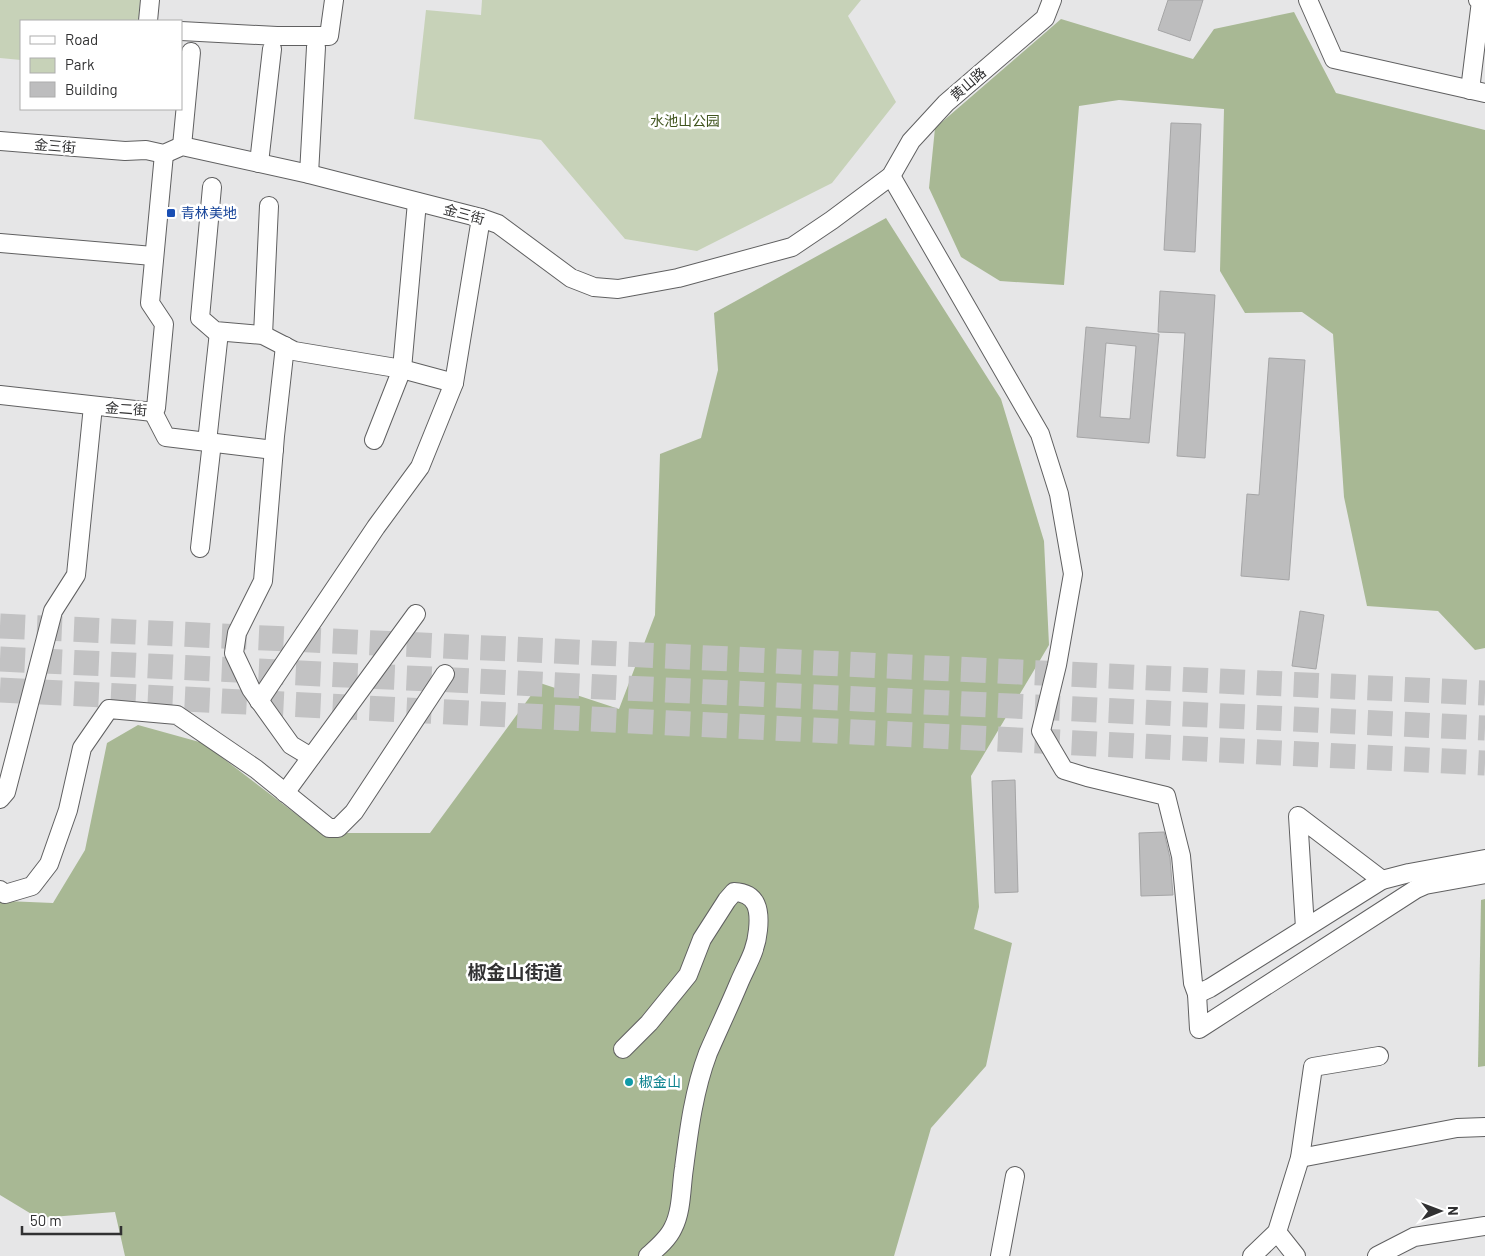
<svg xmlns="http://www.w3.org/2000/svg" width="1485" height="1256" viewBox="0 0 1485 1256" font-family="Barlow,'Noto Sans SC',sans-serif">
<rect width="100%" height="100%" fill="#e6e6e7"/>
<g fill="#c7d2b8">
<polygon points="0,0 140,0 139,21 21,21 21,60 0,58"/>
<polygon points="482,0 861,0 848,16 896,102 832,183 697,251 625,239 541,140 414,119 426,10 481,15"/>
</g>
<g fill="#a8b894">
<polygon points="1294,12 1336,93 1485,130 1485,648 1475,650 1438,611 1367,606 1344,497 1333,334 1302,312 1245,313 1220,271 1224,109 1119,100 1079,106 1064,285 1000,281 961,257 929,188 935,128 1061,19 1193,59 1214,29"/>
<polygon points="886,218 1001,399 1044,541 1049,645 971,776 979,907 974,929 1012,943 986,1066 931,1128 894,1256 125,1256 115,1212 38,1218 0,1195 0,897 6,901 53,903 85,850 107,743 138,725 203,743 321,833 430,833 540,683 619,709 655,615 660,454 701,438 718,370 714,313"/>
<polygon points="1485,899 1485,1066 1478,1067 1481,900"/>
</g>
<g fill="#bdbdbe" stroke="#a5a5a6" fill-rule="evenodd">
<polygon points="1168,0 1203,0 1190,41 1158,30"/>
<polygon points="1171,123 1201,124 1195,252 1164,250"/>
<polygon points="1160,291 1215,295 1205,458 1177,456 1185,333 1158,332"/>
<path d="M1086 327 1159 334 1149 443 1077 437ZM1106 343 1136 346 1130 419 1100 417Z"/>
<polygon points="1269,358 1305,360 1289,580 1241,576 1247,494 1259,495"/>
<polygon points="1300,611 1324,615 1316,669 1292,666"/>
<polygon points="1015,780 1018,892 995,893 992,781"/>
<polygon points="1164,832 1170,858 1173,895 1141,896 1139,833"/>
</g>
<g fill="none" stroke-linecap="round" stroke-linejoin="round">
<g stroke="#c2c2c3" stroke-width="25" stroke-dasharray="25 12" stroke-linecap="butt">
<polyline points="0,626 1485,693"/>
<polyline points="0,659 1485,728"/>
<polyline points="0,690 1485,763"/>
</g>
<defs>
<g id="minor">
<polyline points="1308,0 1334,59 1485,93"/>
<polyline points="148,21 150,0"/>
<polyline points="181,31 277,36 329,36 334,0"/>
<polyline points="1470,90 1481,1 1478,0"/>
<polyline points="0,141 125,151 146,150 164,154 182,146 309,174 481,218 498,224 571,278 594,287 618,289 678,278 792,247 832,220 891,176 911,141 946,103 1045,18 1052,0"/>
<polyline points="182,146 191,52"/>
<polyline points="259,163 272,49"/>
<polyline points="309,174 316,47"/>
<polyline points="891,176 1040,434 1059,494 1073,574 1057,665 1041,731 1064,770 1087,777 1166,796 1181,856 1193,983 1197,994 1210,988 1382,880 1409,873 1485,859"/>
<polyline points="212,187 200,318 215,331 263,335 294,351 402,369 454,383"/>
<polyline points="0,243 153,256"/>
<polyline points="263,335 269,206"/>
<polyline points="285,346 275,436 263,581 237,633 234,653 251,689 291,745 311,757"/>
<polyline points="0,395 153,412 156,408 164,324 150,303 164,154"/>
<polyline points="153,412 166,437 274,450"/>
<polyline points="374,440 402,369 417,202"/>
<polyline points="207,442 219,332"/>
<polyline points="200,548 212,442"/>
<polyline points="259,701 376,527 420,467 454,383 481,218"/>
<polyline points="285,793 416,614"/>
<polyline points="0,799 6,792 53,611 76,575 93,406"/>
<polyline points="0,890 5,894 32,886 49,864 68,810 82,748 109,709 177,715 256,769 329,828 338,828 354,812 445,674"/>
<polyline points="1305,928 1298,816 1382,880"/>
<polyline points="1197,994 1199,1029 1416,889 1425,885 1485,874"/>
<path d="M623 1049 649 1023 688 975 702 939 727 900 734 892C758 893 760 911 758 930 756 952 747 964 739 983 729 1007 718 1030 708 1053 694 1090 689 1129 684 1168 681 1187 682 1211 673 1228 668 1239 657 1248 648 1256"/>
<polyline points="1300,1158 1457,1128 1485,1127"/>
<polyline points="1277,1232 1296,1256"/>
<polyline points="1000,1256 1015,1176"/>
<polyline points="1252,1256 1277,1232 1300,1158 1313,1067 1379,1056"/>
<polyline points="1377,1256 1414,1237 1485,1226"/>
</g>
</defs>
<use href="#minor" stroke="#606061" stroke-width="20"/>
<use href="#minor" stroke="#fff" stroke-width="18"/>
</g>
<rect fill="#1a4fb4" stroke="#fff" stroke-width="2" x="166" y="208" width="10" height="10" rx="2.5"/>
<circle fill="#0f9aa8" stroke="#fff" stroke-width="2" cx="629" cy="1082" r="5"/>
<g text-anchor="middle" stroke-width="5" stroke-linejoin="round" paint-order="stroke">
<g font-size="14" fill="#313132" stroke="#fff">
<text transform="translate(968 84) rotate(-41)" y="5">黄山路</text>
<text transform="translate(55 146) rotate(5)" y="5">金三街</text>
<text transform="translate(464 214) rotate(15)" y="5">金三街</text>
<text transform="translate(126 409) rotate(4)" y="5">金二街</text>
</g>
<g font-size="14" fill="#41551f" stroke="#fff">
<text x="685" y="126">水池山公园</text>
</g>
<g font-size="14" fill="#164399" stroke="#fff" text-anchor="start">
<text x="181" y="218">青林美地</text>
</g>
<g font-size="14" fill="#0d838f" stroke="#fff" text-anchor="start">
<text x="639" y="1087">椒金山</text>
</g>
<g font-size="19" font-weight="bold" fill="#313132" stroke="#fff">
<text x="515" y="979">椒金山街道</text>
</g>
</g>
<rect x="20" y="20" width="162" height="90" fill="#ffffff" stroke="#adadad"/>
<rect x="30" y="36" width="25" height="8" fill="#ffffff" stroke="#adadad"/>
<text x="65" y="45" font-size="15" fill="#313132">Road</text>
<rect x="30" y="58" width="25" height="15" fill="#c7d2b8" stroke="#adadad"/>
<text x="65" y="70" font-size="15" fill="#313132">Park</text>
<rect x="30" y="82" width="25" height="15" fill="#bdbdbe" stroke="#adadad"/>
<text x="65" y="95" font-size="15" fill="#313132">Building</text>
<g transform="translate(1440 1211) rotate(89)" stroke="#ffffff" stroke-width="4" paint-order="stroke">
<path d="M0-4L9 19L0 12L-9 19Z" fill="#313132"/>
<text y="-8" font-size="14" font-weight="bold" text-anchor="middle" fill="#313132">N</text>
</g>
<path d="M22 1226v8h99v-8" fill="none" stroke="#313132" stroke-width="2.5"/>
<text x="30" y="1226" font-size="15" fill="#313132" stroke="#ffffff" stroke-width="4" paint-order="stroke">50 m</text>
</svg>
